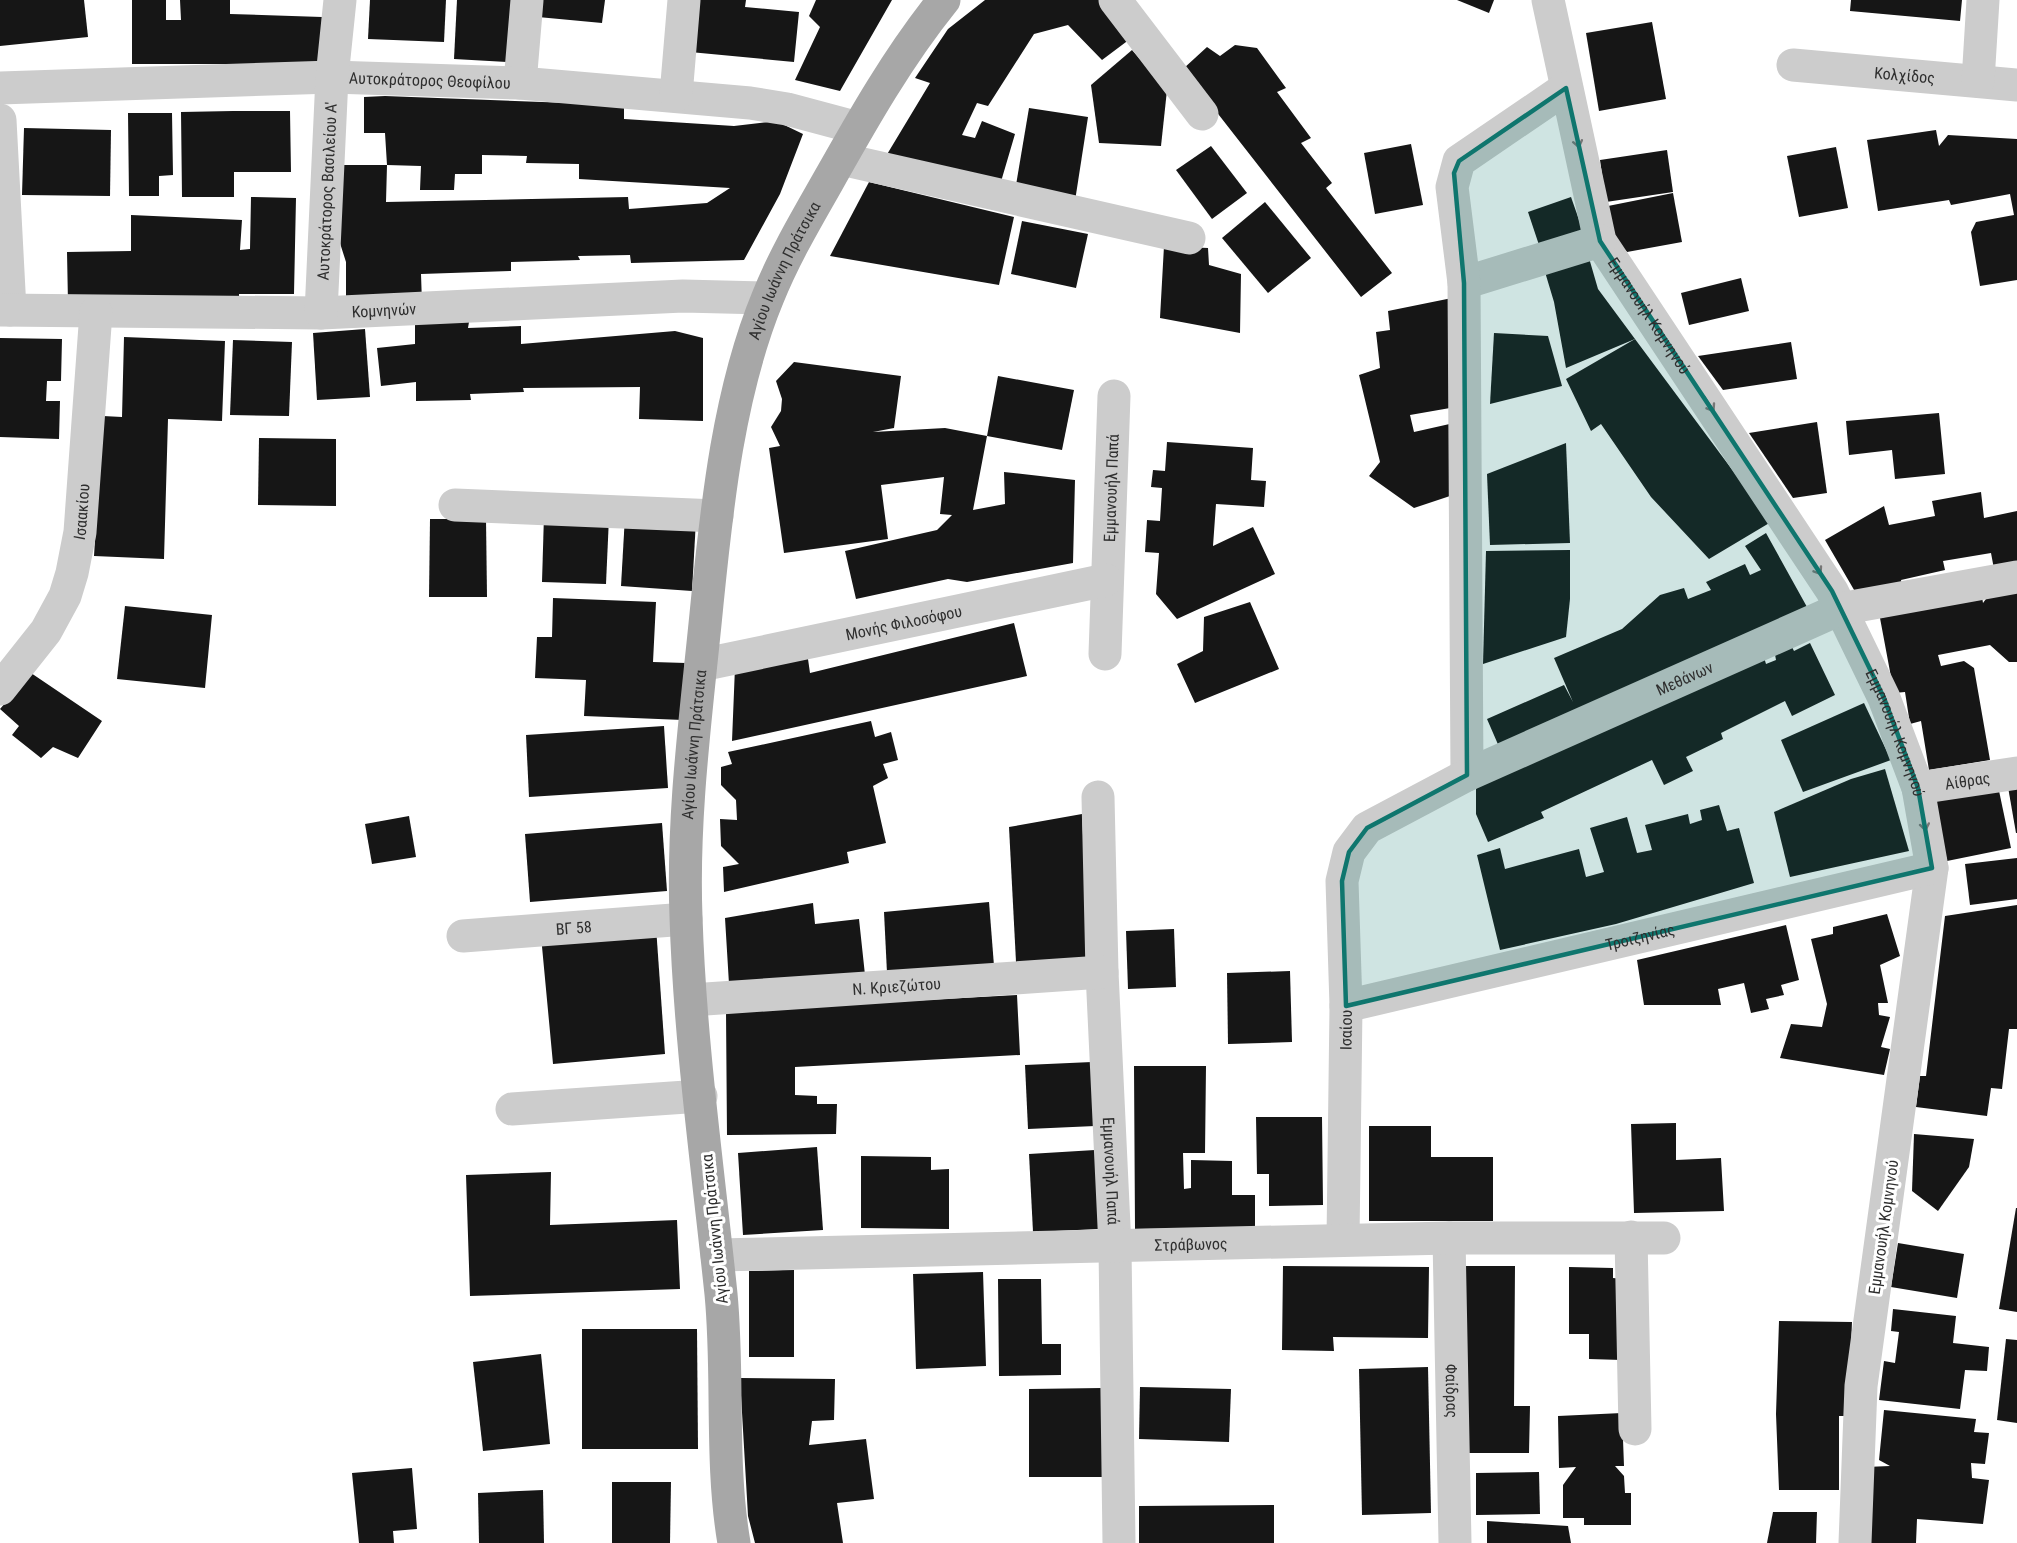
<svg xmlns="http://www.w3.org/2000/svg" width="2017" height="1543" viewBox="0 0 2017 1543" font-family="'Roboto Condensed',sans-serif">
<rect width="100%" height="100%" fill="#fff"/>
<g fill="#161616">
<polygon points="0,0 84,0 88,37 0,46"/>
<polygon points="132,0 166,0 166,20 181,20 180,0 230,0 230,14 322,17 321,64 132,64"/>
<polygon points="370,0 446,0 444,42 368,39"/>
<polygon points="457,0 514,0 507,62 454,59"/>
<polygon points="540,0 605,0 602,23 538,17"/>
<polygon points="694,0 746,0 745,7 799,12 794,62 690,52"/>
<polygon points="816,0 892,0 840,91 795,80 820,27 809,16"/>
<polygon points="985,0 1100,0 1130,39 1102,60 1068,25 1034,34 988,106 977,103 962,135 975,138 982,121 1015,134 1000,185 883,161 930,83 915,78 948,29"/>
<polygon points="1457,0 1494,0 1489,13"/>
<polygon points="1851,0 1962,0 1960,21 1850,11"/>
<polygon points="1652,22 1666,99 1599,111 1586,33"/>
<polygon points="1235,45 1257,48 1286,88 1277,92 1311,138 1301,143 1332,183 1326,188 1392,273 1361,297 1183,69 1207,47 1220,56"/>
<polygon points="1132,50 1167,90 1161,146 1099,143 1091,85"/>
<polygon points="385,96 624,105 624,119 734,126 776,121 803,134 780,194 744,260 631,263 630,255 578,256 580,260 511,262 511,271 421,274 422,303 346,305 346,262 339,240 340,165 387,165 386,202 628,197 629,209 707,203 730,188 579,179 579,164 526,163 527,156 482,155 482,174 455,174 454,190 420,190 421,166 387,165 385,133 364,133 364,97"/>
<polygon points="1029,108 1088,117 1075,201 1015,191"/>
<polygon points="233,111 290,111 291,172 234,172 234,197 182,197 181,112"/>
<polygon points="128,113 172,113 173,175 159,176 159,196 129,196"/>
<polygon points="24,128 111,130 110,196 22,195"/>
<polygon points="1936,130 1939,146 1948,135 2017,139 2017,280 1980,286 1971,232 1976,222 2014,215 2010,194 1951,205 1949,200 1878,211 1867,140"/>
<polygon points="1411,144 1423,205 1375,214 1364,153"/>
<polygon points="1211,146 1247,193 1212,219 1176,170"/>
<polygon points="1836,147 1848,208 1799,217 1787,156"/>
<polygon points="1667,150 1673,192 1606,202 1600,160"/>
<polygon points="869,182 1014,217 999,285 830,256"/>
<polygon points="1673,193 1682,242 1627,252 1614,238 1608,206"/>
<polygon points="251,197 296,198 294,294 239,294 239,303 68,303 67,252 131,251 131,215 242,220 240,250 250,249"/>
<polygon points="1571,197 1585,237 1541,251 1528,212"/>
<polygon points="1265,202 1311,258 1268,293 1222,238"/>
<polygon points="1022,221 1088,234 1076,288 1011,274"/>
<polygon points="1164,246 1208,248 1209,265 1241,274 1240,333 1160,318"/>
<polygon points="1589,258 1598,289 1635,339 1566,368 1554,302 1545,272"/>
<polygon points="1741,278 1749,311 1689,325 1681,293"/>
<polygon points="1452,298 1450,408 1410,415 1414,432 1454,423 1453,495 1414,508 1369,476 1380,462 1359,375 1380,368 1376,332 1390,330 1388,311"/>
<polygon points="469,322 468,328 521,326 521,344 675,331 703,338 703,421 639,419 640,387 523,388 524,392 470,394 471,400 416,401 416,382 381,386 377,348 415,344 415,323"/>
<polygon points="365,329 370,397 317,400 313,333"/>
<polygon points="1494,333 1548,336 1562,386 1490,404"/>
<polygon points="124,337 225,341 222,421 168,419 164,559 94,556 103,416 122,417"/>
<polygon points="0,338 62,339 61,381 47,381 46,401 60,401 59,439 0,437"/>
<polygon points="1635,339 1771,522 1709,559 1651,497 1601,424 1591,431 1566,379"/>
<polygon points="233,340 292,342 289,416 230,415"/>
<polygon points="1791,342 1797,379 1723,390 1698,356"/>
<polygon points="794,362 901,376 894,428 873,432 945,428 987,436 973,510 1005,504 1004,472 1075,480 1073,563 967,582 948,579 856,599 845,551 937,530 952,515 940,514 944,477 881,485 888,539 784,553 769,448 780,446 771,427 781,411 782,399 776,381"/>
<polygon points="998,376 1074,390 1062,450 987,436"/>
<polygon points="1939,413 1945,474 1895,479 1892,450 1849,455 1846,421"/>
<polygon points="1817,422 1827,493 1793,498 1749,433"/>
<polygon points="259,438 336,439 336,506 258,505"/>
<polygon points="1167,442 1253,448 1251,480 1266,481 1264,507 1216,504 1213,546 1253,527 1275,574 1177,619 1156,594 1159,553 1145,552 1147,520 1160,521 1162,488 1151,487 1153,470 1165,471"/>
<polygon points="1566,443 1570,543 1490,545 1487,474"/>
<polygon points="1981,492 1984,518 2017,511 2017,565 1994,569 1991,553 1943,561 1945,570 1901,580 1902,585 1857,595 1825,540 1884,506 1889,525 1935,516 1932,501"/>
<polygon points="544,515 609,517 606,584 542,582"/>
<polygon points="625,516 696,520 692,591 621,586"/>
<polygon points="430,519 486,519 487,597 429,597"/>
<polygon points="1766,533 1807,607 1500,749 1487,719 1564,685 1573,702 1554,658 1622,629 1660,595 1684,588 1688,599 1711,590 1706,582 1745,564 1750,575 1761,570 1745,546"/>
<polygon points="1570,550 1570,599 1566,637 1483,664 1486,551"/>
<polygon points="2017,585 2017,662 2009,662 1990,645 1938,655 1941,666 1964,661 1974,668 1990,760 1929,770 1921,721 1910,724 1905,692 1894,693 1880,618 1982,597 1983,603 1994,588"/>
<polygon points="553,598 656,602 653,662 686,663 683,720 584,716 586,680 535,678 537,637 552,637"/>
<polygon points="1250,602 1279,669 1195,703 1177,664 1203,651 1204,617"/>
<polygon points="125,606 212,615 205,688 117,679"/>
<polygon points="1014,623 1027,676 732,741 735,667 807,652 810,673"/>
<polygon points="1789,641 1794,651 1810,643 1835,695 1792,716 1785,701 1721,733 1723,739 1686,757 1693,771 1664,785 1652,760 1541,812 1544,818 1488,842 1476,814 1476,788 1763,654 1766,664 1776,660 1774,649"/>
<polygon points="31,673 102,721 78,758 53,747 41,758 12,735 19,726 0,709"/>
<polygon points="1864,703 1891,760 1803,792 1781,740"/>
<polygon points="871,721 875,737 891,732 898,760 883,764 888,778 873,786 886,843 847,852 849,863 724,892 723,867 739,864 721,846 720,819 737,820 736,800 721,785 721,767 732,764 728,752"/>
<polygon points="664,726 668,788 529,797 526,735"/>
<polygon points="1885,769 1909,851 1790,877 1774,812 1851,779"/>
<polygon points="2017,782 2017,833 2016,833 2008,787"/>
<polygon points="1998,786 2011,848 1947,861 1934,800"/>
<polygon points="1719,805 1727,831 1739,828 1754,883 1616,924 1500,950 1477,855 1500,848 1505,869 1579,849 1586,877 1604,872 1590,828 1627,817 1637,853 1652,850 1645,825 1688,814 1690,824 1702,820 1700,810"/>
<polygon points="1082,814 1089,961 1016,962 1009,827"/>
<polygon points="409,816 416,857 372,864 365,824"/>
<polygon points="662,823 667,891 530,902 525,834"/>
<polygon points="2017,858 2017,899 1970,905 1965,864"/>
<polygon points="989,902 994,966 887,973 884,912"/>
<polygon points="813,903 815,924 859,919 865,975 729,984 725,918"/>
<polygon points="2017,905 2017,1029 2009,1029 2002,1089 1991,1088 1987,1116 1916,1107 1920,1076 1926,1076 1945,916"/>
<polygon points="1887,914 1900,956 1880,965 1888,1003 1878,1003 1879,1015 1890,1017 1881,1047 1890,1049 1884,1075 1780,1058 1791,1024 1822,1027 1827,1004 1811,939 1833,934 1833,927"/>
<polygon points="1786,925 1799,980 1781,985 1784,995 1766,999 1769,1009 1751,1013 1744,983 1718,989 1721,1005 1644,1005 1637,960"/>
<polygon points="656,927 665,1054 553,1064 541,936"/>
<polygon points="1174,929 1176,987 1128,989 1126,931"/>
<polygon points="1290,971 1292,1042 1228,1044 1227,973"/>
<polygon points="1017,995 1020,1055 795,1067 795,1095 817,1096 817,1104 837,1104 836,1134 727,1135 726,1011"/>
<polygon points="1092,1062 1095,1126 1028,1129 1025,1065"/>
<polygon points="1134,1066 1206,1066 1205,1153 1183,1153 1184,1189 1191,1188 1191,1160 1232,1161 1232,1195 1255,1195 1255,1228 1135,1229"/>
<polygon points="1256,1117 1322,1117 1323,1205 1269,1206 1269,1174 1257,1174"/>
<polygon points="1676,1123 1676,1160 1721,1158 1724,1211 1634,1213 1631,1124"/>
<polygon points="1369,1126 1431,1126 1431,1157 1493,1157 1493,1221 1369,1221"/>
<polygon points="1914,1134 1974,1139 1969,1167 1938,1211 1912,1191"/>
<polygon points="817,1147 823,1230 743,1235 738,1153"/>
<polygon points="1095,1150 1099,1229 1033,1232 1029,1154"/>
<polygon points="861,1156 931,1157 931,1170 949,1169 949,1229 861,1228"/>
<polygon points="551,1172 550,1225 677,1220 680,1289 470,1296 466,1175"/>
<polygon points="2016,1208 2017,1208 2017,1312 1999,1309"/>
<polygon points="1898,1243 1964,1254 1957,1298 1891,1287"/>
<polygon points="1283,1266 1429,1267 1428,1338 1333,1337 1334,1351 1282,1350"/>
<polygon points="1459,1266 1515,1266 1514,1406 1530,1406 1529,1453 1457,1453"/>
<polygon points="1569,1267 1613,1268 1613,1278 1623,1279 1622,1360 1589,1359 1589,1334 1569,1334"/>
<polygon points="794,1270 794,1357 749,1357 749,1271"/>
<polygon points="983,1272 986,1366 916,1369 913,1274"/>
<polygon points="998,1279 1041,1279 1042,1344 1061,1344 1061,1375 999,1376"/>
<polygon points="1893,1309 1956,1316 1953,1343 1989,1347 1987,1371 1965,1370 1960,1409 1879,1400 1884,1361 1895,1363 1899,1332 1891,1331"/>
<polygon points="1779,1321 1852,1322 1848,1416 1839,1416 1839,1490 1779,1490 1776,1414"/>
<polygon points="582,1329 697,1329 698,1449 582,1449"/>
<polygon points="2006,1339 2017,1340 2017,1423 1997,1420"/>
<polygon points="541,1354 550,1444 483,1451 473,1362"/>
<polygon points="1428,1367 1431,1513 1362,1515 1359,1369"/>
<polygon points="740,1378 835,1379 834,1420 812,1421 809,1445 866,1439 874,1499 837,1503 843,1543 755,1543 748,1516"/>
<polygon points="1140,1387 1231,1389 1229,1442 1139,1439"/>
<polygon points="1102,1388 1102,1477 1029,1477 1029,1389"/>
<polygon points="1884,1410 1976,1419 1974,1432 1989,1433 1985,1464 1971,1463 1972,1478 1989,1480 1983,1524 1917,1519 1916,1543 1863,1543 1866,1467 1890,1466 1879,1460"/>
<polygon points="1622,1413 1624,1466 1615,1466 1624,1476 1625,1493 1631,1493 1631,1525 1584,1525 1584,1518 1563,1518 1563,1485 1576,1467 1559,1468 1558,1416"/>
<polygon points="412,1468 417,1529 393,1531 394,1543 359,1543 352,1473"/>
<polygon points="1539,1472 1540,1514 1476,1515 1476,1473"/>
<polygon points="612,1482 671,1482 670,1543 612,1543"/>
<polygon points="543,1490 544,1543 479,1543 478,1493"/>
<polygon points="1274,1505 1274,1543 1139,1543 1139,1506"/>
<polygon points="1773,1512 1817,1512 1816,1543 1767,1543"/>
<polygon points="1487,1521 1568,1526 1571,1543 1487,1543"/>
</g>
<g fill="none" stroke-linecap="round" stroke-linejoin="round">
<g stroke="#ccc" stroke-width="33">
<polyline points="1115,0 1202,114"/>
<path id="s1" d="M1548 0 1600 241 1832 591 1884 698 1918 788 1932 868 1861 1386 1855 1543"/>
<path id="s2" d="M1793 65 2017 85"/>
<polyline points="1978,81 1983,0"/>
<polyline points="520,83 527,0"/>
<path id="s3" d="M0 88 332 77 520 83 750 103 787 109 858 128"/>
<polyline points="676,95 684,0"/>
<polyline points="0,120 10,310"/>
<polyline points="841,159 1189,238"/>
<polyline points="1464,283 1600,241"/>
<path id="s4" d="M0 310 321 313 683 296 767 298"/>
<path id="s5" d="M321 313 332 77 340 0"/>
<polyline points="455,505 717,516"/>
<path id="s6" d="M1105 654 1114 396"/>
<path id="s7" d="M701 665 1106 580"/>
<path id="s8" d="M0 689 46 631 65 596 72 573 80 532 96 312"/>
<polyline points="1467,775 1464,283 1452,187 1459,161 1566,88"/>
<path id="s9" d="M1918 788 2017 773"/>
<path id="s10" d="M1098 797 1102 972 1115 1247 1119 1543"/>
<path id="s11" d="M463 936 686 919"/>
<path id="s12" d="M691 1000 1102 972"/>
<path id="s13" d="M1346 1006 1932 868"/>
<polyline points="512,1109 701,1096"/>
<polyline points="1631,1237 1635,1429"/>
<path id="s14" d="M1449 1238 1455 1543"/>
<path id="s15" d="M1343 1240 1346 1006 1342 881 1349 852 1367 828 1467 775 1840 609 2017 577"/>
<path id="s16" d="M717 1255 1449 1238H1664"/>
</g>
<path stroke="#a7a7a7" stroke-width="33" id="s17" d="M734 1543C720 1461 729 1377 721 1294 708 1169 690 1043 686 917 682 813 697 708 707 604 717 504 729 391 768 297 784 257 806 220 827 183 863 119 898 57 944 0"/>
</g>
<defs><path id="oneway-shaft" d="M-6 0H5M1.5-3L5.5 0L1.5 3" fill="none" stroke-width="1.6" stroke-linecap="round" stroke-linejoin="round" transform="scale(1.5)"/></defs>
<g stroke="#767676">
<use href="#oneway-shaft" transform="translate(1577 139) rotate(77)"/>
<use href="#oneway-shaft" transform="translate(1709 404) rotate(57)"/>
<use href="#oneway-shaft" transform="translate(1816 567) rotate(57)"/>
<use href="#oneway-shaft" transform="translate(1924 822) rotate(80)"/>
</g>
<path fill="#0f766e" fill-opacity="0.2" stroke="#0f766e" stroke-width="4.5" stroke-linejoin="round" d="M1566 88 1600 241 1832 591 1884 698 1918 788 1932 868 1346 1006 1342 881 1349 852 1367 828 1467 775 1464 283 1454 173 1459 161Z"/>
<g text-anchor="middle" stroke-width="6" stroke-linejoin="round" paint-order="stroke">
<g font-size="16" fill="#2f2f2f" stroke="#fff">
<text dy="6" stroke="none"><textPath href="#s2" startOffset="112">Κολχίδος</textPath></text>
<text dy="6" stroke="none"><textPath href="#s3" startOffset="430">Αυτοκράτορος Θεοφίλου</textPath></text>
<text dy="6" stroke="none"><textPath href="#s5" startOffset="122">Αυτοκράτορος Βασιλείου A'</textPath></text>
<text dy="6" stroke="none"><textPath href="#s17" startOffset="1287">Αγίου Ιωάννη Πράτσικα</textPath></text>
<text dy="6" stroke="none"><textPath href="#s4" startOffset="384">Κομνηνών</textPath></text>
<text dy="6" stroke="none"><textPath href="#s1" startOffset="336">Εμμανουήλ Κομνηνού</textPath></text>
<text dy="6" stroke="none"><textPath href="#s6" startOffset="166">Εμμανουήλ Παπά</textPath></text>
<text dy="6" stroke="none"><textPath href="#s8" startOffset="200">Ισαακίου</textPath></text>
<text dy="6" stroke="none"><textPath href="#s7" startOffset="207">Μονής Φιλοσόφου</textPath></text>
<text dy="6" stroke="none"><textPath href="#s15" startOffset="770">Μεθάνων</textPath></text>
<text dy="6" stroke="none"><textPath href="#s1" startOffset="822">Εμμανουήλ Κομνηνού</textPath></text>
<text dy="6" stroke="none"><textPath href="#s17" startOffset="801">Αγίου Ιωάννη Πράτσικα</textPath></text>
<text dy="6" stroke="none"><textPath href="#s9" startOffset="50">Αίθρας</textPath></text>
<text dy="6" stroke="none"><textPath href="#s11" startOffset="111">ΒΓ 58</textPath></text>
<text dy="6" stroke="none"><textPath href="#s13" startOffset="302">Τροιζηνίας</textPath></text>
<text dy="6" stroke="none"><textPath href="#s12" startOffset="206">Ν. Κριεζώτου</textPath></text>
<text dy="6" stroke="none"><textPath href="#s15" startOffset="210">Ισαίου</textPath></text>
<text dy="6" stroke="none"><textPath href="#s10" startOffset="374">Εμμανουήλ Παπά</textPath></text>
<text transform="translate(1883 1227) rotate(-82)" y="6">Εμμανουήλ Κομνηνού</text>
<text transform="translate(714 1229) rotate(-96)" y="6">Αγίου Ιωάννη Πράτσικα</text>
<text dy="6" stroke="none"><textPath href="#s16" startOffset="474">Στράβωνος</textPath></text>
<text dy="6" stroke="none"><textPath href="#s14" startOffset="153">Φαίδρας</textPath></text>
</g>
</g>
</svg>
